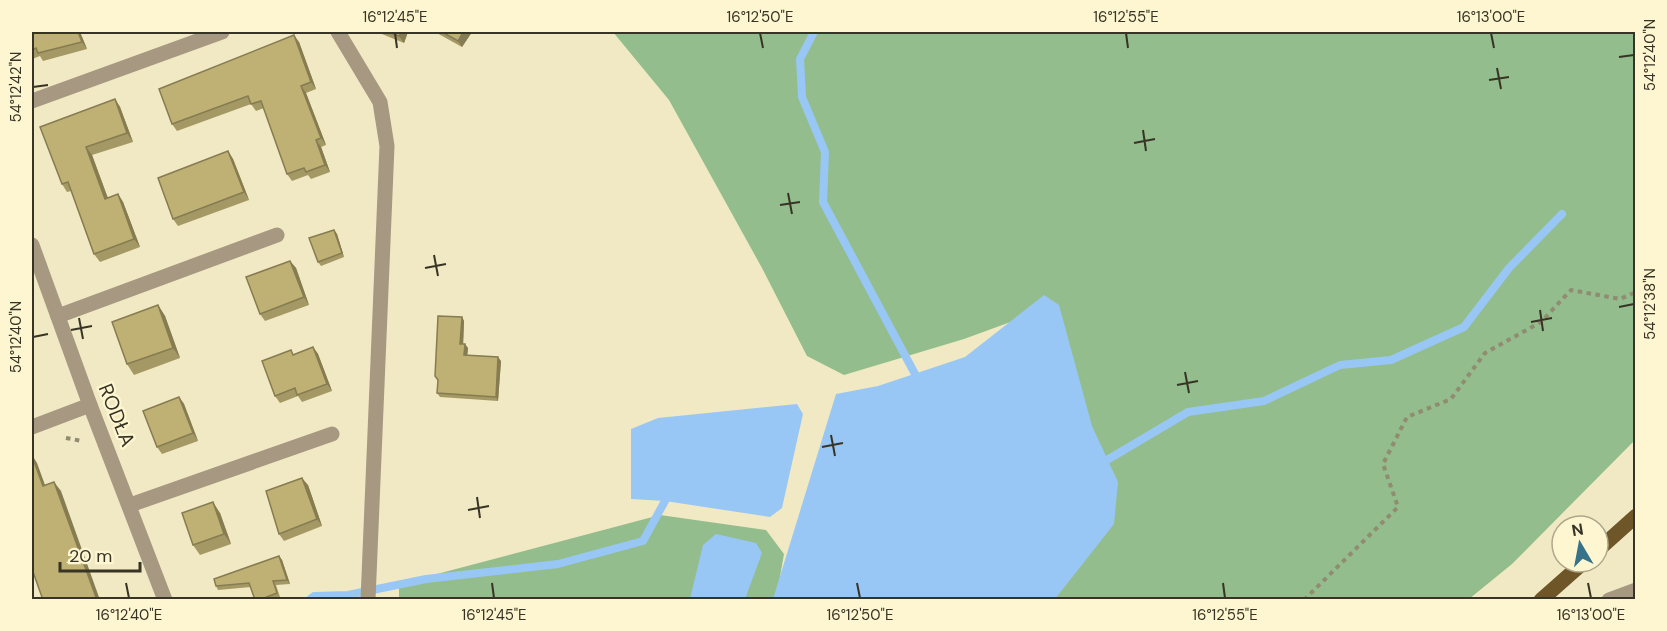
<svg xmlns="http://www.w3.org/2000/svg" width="1667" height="631" viewBox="0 0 1667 631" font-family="'DM Sans',sans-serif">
<rect width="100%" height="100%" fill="#f1e9c3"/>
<g fill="#93bd8c">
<polygon points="613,32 1635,32 1635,440 1512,564 1469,599 1036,599 1024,317 964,339 844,375 807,356 762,268 669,100"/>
<polygon points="660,515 766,530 784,554 776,599 399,600 399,584"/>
</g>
<g fill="#99c7f5">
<polygon points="1044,295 1059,305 1092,426 1118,482 1114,524 1055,599 773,599 836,394 878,386 965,357"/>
<polygon points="797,404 803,414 782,508 770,517 665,501 631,499 631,429 658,418"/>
<polygon points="716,534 756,543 762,553 745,599 690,599 703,545"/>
</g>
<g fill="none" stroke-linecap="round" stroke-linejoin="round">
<g stroke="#99c7f5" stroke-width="8">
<polyline points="814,32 800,59 802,97 825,152 823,202 915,374"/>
<polyline points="1107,460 1188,412 1264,401 1340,365 1391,360 1464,327 1509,268 1562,214"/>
<polyline points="309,600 314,596 348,595 426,579 558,564 643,541 665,501"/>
</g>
<g stroke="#908b71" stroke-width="4" stroke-dasharray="4.5 4.5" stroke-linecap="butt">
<polyline points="66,438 82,441"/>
<polyline points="1304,600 1398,507 1383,464 1407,417 1451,399 1485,353 1541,322 1571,290 1620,299 1636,292"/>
</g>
<g stroke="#a69881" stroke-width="15">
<polyline points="338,32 380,102 387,146 368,600"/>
<polyline points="32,101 222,32"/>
<polyline points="32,245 90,405 165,600"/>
<polyline points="58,316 277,235"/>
<polyline points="32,427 90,405"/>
<polyline points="130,505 332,434"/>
<polyline points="1609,600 1636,590"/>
</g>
<g stroke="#6e5629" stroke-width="15">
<polyline points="1598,550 1636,516"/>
<polyline points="1541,600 1584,562"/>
</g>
</g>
<g fill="#a49864">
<polygon points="32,32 80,32 87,49 43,61 40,56 32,59"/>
<polygon points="377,32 408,32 404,43"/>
<polygon points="435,32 472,32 462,47"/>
<polygon points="299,42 316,89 306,93 326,145 321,147 330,172 311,179 308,175 292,181 287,174 264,108 256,111 251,104 177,131 172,124"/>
<polygon points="115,99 120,107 133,142 92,155 108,198 118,194 123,202 140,247 100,262 94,254 71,191 67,192 62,184"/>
<polygon points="228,151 233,159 249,200 178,226 173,219"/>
<polygon points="334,230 337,234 344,257 321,266 318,262"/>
<polygon points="290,261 296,268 309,305 265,321 260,314"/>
<polygon points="158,305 165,316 180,358 134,375 127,364"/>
<polygon points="462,317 464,321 463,344 468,348 467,355 501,361 498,401 440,397 437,393 438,381 435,376"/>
<polygon points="313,347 318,354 332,391 302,402 298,396 280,403 275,396 294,354"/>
<polygon points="179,397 184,404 198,441 162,454 157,447"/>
<polygon points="308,485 322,526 284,541 279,534"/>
<polygon points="220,513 231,544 200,555 193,545"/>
<polygon points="279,556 282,560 290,584 276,585 280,597 273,600 255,600 251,587 218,590 216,586"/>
</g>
<g fill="#867c51">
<polygon points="78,32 80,32 87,49 82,42"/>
<polygon points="401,32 408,32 404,43 399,36"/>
<polygon points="463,32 472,32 462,47 458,41"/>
<polygon points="294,35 299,42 316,89 311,82"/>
<polygon points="301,86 306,93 326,145 321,138"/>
<polygon points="115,99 120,107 133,142 127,133"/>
<polygon points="316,140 321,147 330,172 325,165"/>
<polygon points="86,147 92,155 111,207 105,199"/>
<polygon points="228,151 233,159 249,200 244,192"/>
<polygon points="118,194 123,202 140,247 134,239"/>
<polygon points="334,230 337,234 344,257 342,253"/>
<polygon points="290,261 296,268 309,305 304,297"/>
<polygon points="158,305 165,316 180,358 173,348"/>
<polygon points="462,317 464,321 463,348 460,344"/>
<polygon points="465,344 468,348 467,359 464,355"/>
<polygon points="313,347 318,354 332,391 327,384"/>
<polygon points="498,357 501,361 498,401 496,397"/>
<polygon points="179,397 184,404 198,441 193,433"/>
<polygon points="32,455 37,463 49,496 43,486"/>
<polygon points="302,478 308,485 322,526 317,519"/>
<polygon points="54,482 61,491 100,600 97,600"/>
<polygon points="213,502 220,513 231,544 224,534"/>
<polygon points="279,556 282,560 290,584 287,580"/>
</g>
<g fill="#bfb174" stroke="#867c51" stroke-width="1.5">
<polygon points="32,32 78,32 82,42 38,53 36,48 32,50"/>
<polygon points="388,32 401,32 399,36"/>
<polygon points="442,32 463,32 458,41"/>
<polygon points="294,35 311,82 301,86 321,138 316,140 325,165 306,172 304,168 287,174 261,101 251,104 248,96 172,124 159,89"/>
<polygon points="115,99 127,133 86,147 105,199 118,194 134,239 94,254 68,182 62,184 40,127"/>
<polygon points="228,151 244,192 173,219 158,178"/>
<polygon points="334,230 342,253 318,262 309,238"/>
<polygon points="290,261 304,297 260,314 246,277"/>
<polygon points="158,305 173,348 127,364 112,322"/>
<polygon points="438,316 462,317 460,344 465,344 464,355 498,357 496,397 437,393 438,380 435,376"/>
<polygon points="313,347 327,384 297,395 295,388 275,396 262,361 291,350 293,355"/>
<polygon points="179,397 193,433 157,447 143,411"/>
<polygon points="32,456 43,486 54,482 97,600 43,600 32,569"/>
<polygon points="302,478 317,519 279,534 266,491"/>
<polygon points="213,502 224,534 193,545 182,513"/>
<polygon points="279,556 287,580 273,581 277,593 259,600 255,600 249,583 216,586 214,579"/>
</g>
<path fill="none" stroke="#373425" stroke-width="2" d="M395 33 397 48M760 33 763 48M1126 33 1128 48M1491 33 1494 48M1619 57 1634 55M1497 68 1501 89M1489 80 1509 77M33 87 48 85M1143 130 1146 151M1134 143 1155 139M788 193 792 214M780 205 800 202M434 255 438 276M425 268 446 264M1619 307 1634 304M1540 310 1543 331M79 318 83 339M1531 322 1552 318M71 330 92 326M33 337 48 334M1185 372 1189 393M1177 385 1198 381M831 435 835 456M822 447 843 443M477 497 480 518M468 510 489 506M126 583 129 598M492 583 494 598M857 583 860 598M1223 583 1225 598M1588 583 1591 598"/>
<g text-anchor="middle" stroke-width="4.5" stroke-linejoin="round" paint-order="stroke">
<g font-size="20" fill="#373425" stroke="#fef6d0">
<text transform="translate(117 415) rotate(68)" y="7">RODŁA</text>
</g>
</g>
<rect width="1667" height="631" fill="none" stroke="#fef6d0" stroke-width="66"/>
<g transform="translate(1580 544) rotate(350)"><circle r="28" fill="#fef6d0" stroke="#aea88c" stroke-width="1.5"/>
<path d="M0-4.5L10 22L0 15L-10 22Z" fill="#36738a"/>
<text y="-9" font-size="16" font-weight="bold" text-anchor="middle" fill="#373425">N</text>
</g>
<path d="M60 562v9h80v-9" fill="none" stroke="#373425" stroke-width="3"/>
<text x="69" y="562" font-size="18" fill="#373425" stroke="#fef6d0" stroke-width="4.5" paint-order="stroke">20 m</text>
<rect x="33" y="33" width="1601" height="565" fill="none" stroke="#373425" stroke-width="2"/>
<g font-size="15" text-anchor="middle" fill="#373425">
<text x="395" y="22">16°12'45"E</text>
<text x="760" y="22">16°12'50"E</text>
<text x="1126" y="22">16°12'55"E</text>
<text x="1491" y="22">16°13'00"E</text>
<text transform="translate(1650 55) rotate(-90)" y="5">54°12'40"N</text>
<text transform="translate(16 87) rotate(-90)" y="5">54°12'42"N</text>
<text transform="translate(1650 304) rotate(-90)" y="5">54°12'38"N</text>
<text transform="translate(16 337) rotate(-90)" y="5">54°12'40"N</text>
<text x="129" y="620">16°12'40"E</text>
<text x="494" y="620">16°12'45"E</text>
<text x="860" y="620">16°12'50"E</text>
<text x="1225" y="620">16°12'55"E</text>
<text x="1591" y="620">16°13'00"E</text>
</g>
</svg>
